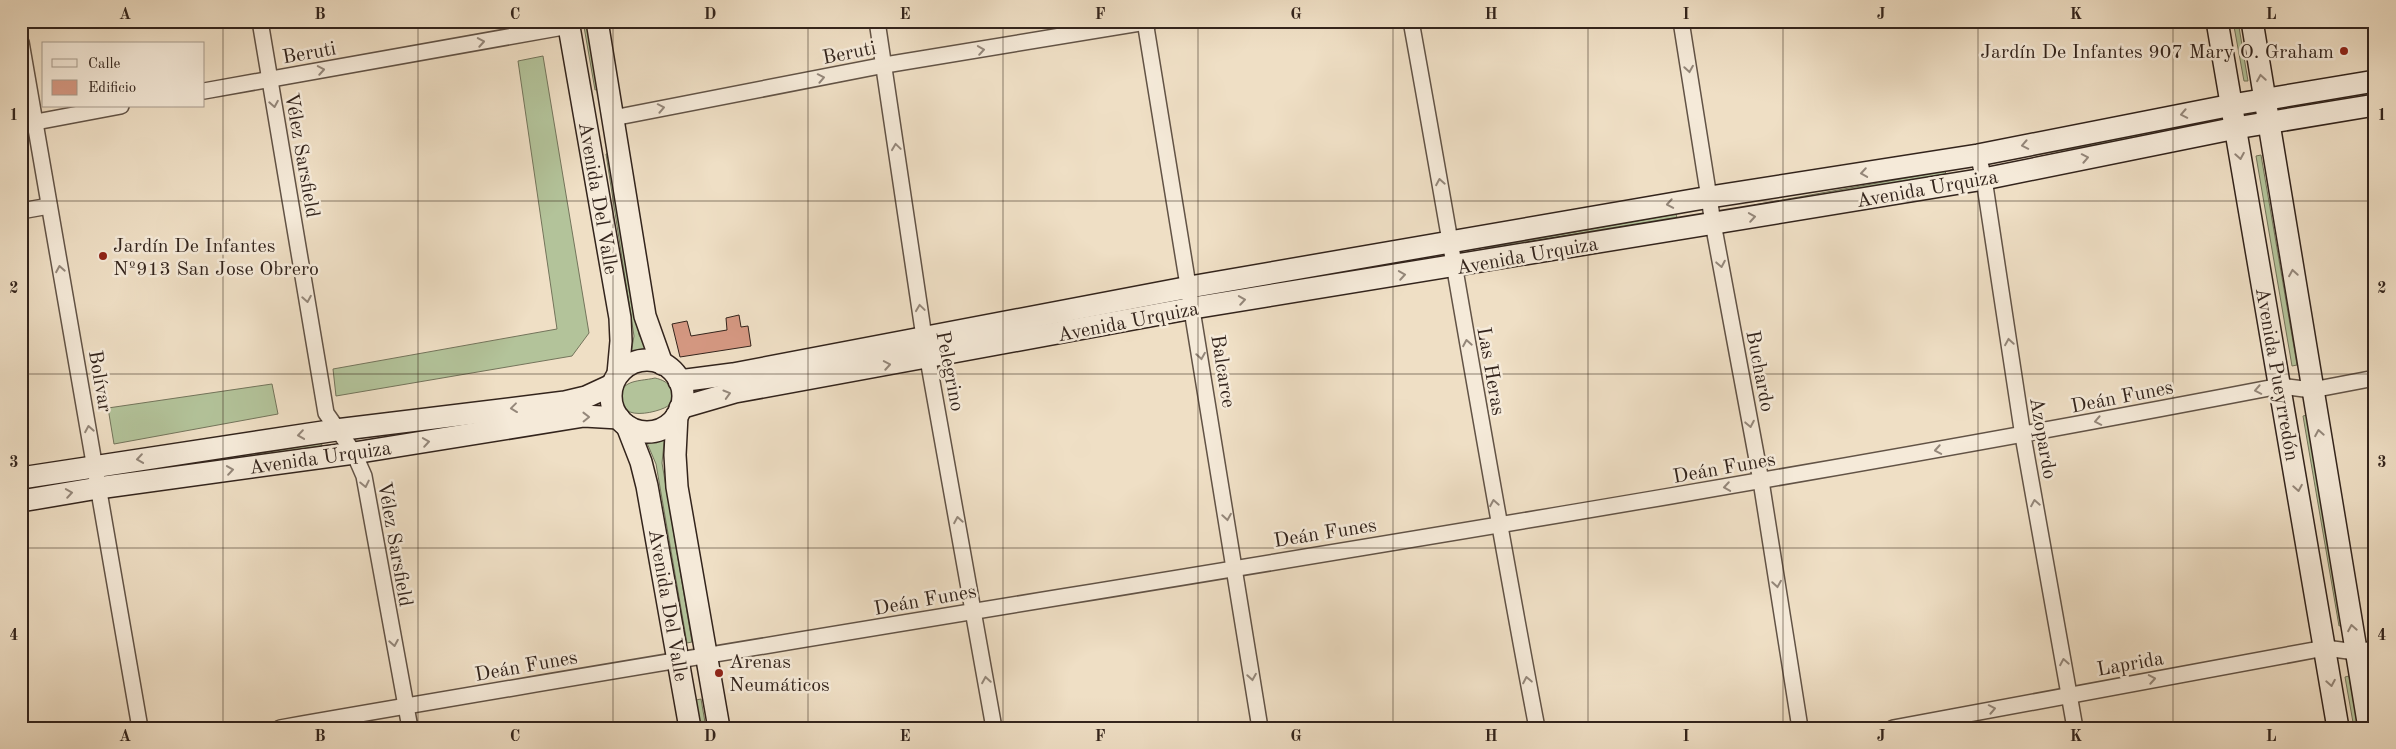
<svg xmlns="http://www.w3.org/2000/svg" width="2396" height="749" viewBox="0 0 2396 749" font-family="'Old Standard TT',serif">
<rect width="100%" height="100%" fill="#efdfc5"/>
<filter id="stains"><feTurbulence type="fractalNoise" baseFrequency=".004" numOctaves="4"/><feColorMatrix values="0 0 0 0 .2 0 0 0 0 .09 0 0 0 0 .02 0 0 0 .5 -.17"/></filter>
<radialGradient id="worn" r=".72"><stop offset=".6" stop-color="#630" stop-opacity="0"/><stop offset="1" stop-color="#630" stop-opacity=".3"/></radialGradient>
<g fill="#b3c39a" stroke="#73745b">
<polygon points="583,21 588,21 599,89 595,90"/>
<polygon points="2233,21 2238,21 2248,81 2244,81"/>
<polygon points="543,56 589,333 572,356 336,396 333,369 557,329 518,61"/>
<polygon points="2375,91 2375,95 2300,108 2300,105"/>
<polygon points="2209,122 2210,125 2018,158 2018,155"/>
<polygon points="610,153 639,335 652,355 639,356 630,359 634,336 606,154"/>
<polygon points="2261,155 2297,365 2292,366 2256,156"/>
<polygon points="1945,171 1946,174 1754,208 1754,205"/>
<polygon points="1676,214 1677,218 1485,251 1485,248"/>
<path d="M655 378C670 381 680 393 668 406 660 411 640 416 630 412 618 408 617 390 628 384 635 380 647 380 655 378Z"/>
<polygon points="272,384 278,414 114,444 108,408"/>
<polygon points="2307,415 2343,625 2339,626 2303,416"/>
<polygon points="665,433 662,463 692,642 687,643 656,464 644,436 657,437"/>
<polygon points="321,441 322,446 122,478 121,473"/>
<polygon points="2349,676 2358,728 2354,728 2345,677"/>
<polygon points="701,699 706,728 701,728 696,700"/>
</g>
<polygon fill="#d59882" stroke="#33241c" points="739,315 741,327 748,326 751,346 680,357 672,324 687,321 691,336 727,330 726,318"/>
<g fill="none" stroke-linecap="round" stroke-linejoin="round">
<defs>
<g id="street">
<polyline points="260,21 326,413 354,453 364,476 410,728"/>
<polyline points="877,21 924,337 994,728"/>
<polyline points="1145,21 1260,728"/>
<path d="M1411 21C1454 257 1492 493 1537 728"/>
<polyline points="1681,21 1713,223 1761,481 1800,728"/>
<polyline points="21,42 140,728"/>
<polyline points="204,91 569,26"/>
<polyline points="613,118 885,65 1152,21"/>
<polyline points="36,122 121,106"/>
<polyline points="1978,155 1984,179 2023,436 2075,728"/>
<polyline points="21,211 49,206"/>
<path d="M280 728C946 611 1616 514 2280 386L2312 390 2375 378"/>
<polyline points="1893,728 2325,648 2356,652 2375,649"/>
</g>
<g id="secondary">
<polyline points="568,21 620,318 621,341 618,374"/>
<polyline points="597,21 645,316 662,364"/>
<polyline points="2217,21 2338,728"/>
<polyline points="2252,21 2369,728"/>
<circle cx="647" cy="396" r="36"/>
<polyline points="679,381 733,374 1190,287 1710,197 1978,155 2232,105 2375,81"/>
<polyline points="680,408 735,392 1193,308 1984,179 2236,128 2375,105"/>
<polyline points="677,415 675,455 677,487 719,728"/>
<polyline points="627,426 641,462 647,486 690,728"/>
<polyline points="21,478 336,430 565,402 586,397 612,385"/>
<polyline points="21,501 98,488 354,453 584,416 619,418"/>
</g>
</defs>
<use href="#street" stroke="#625346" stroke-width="18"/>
<use href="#secondary" stroke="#33241c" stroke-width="24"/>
<use href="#street" stroke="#f5ead9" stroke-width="15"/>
<use href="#secondary" stroke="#f5ead9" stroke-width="21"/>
</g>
<defs><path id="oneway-chevron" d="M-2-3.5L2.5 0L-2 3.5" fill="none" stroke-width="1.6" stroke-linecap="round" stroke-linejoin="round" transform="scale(1.25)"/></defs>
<g stroke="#94877a">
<use href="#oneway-chevron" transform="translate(481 42) rotate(-10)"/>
<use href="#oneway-chevron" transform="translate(981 50) rotate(-9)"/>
<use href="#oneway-chevron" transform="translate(1689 69) rotate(81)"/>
<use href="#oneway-chevron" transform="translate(321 70) rotate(-10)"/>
<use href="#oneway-chevron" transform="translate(821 78) rotate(-11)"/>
<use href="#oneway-chevron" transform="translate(2261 78) rotate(-99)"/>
<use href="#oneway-chevron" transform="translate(274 104) rotate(80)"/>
<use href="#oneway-chevron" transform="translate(661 108) rotate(-11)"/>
<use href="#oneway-chevron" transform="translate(2184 114) rotate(169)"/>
<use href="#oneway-chevron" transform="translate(2025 145) rotate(169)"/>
<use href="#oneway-chevron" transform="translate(896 147) rotate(-98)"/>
<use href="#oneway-chevron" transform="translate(2240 156) rotate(80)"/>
<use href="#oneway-chevron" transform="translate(2085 158) rotate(-11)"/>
<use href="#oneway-chevron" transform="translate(1864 173) rotate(171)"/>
<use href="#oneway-chevron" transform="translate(1440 182) rotate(-100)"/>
<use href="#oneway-chevron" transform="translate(1670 204) rotate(170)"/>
<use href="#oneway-chevron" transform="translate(1752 217) rotate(-9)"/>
<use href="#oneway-chevron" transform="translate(1721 264) rotate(79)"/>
<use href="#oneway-chevron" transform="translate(60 269) rotate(-100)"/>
<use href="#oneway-chevron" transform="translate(2293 273) rotate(-99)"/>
<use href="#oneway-chevron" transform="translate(1402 275) rotate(-9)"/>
<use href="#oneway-chevron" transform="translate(307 299) rotate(80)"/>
<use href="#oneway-chevron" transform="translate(1242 300) rotate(-9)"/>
<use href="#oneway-chevron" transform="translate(920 308) rotate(-98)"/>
<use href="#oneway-chevron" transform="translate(2009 342) rotate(-99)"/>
<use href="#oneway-chevron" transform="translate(1467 343) rotate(-100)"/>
<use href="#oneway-chevron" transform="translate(1201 356) rotate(81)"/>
<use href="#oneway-chevron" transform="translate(887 365) rotate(-10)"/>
<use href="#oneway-chevron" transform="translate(2258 390) rotate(169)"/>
<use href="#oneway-chevron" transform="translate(727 394) rotate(-16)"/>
<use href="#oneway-chevron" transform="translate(514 408) rotate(173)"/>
<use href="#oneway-chevron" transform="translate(586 417) rotate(-1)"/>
<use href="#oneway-chevron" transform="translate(2098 421) rotate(169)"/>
<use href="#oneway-chevron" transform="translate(1750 424) rotate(79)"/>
<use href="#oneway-chevron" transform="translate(89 429) rotate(-100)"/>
<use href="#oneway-chevron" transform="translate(2319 433) rotate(-100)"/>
<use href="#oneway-chevron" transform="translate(301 435) rotate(172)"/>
<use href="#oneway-chevron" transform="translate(426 442) rotate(-9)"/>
<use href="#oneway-chevron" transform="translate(1938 450) rotate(170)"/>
<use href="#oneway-chevron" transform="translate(140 459) rotate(172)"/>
<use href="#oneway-chevron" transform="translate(230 470) rotate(-8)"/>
<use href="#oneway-chevron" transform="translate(365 484) rotate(78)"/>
<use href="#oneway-chevron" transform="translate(1727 487) rotate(171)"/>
<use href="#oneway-chevron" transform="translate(2298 488) rotate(80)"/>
<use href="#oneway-chevron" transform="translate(69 493) rotate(-9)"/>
<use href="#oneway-chevron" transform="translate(1494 503) rotate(-100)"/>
<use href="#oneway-chevron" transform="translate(2035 503) rotate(-100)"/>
<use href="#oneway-chevron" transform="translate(1227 517) rotate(81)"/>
<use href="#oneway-chevron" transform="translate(958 520) rotate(-100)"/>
<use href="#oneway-chevron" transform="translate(1777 584) rotate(81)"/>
<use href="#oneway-chevron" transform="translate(2352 628) rotate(-100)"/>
<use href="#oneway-chevron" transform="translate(394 643) rotate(80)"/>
<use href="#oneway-chevron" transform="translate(2064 662) rotate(-100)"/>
<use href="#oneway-chevron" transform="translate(1252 677) rotate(81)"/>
<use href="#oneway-chevron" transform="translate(2152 679) rotate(-10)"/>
<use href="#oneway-chevron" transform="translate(986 680) rotate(-99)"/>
<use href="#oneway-chevron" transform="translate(1527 680) rotate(-101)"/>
<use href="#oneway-chevron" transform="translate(2331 683) rotate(80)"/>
<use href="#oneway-chevron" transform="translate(1992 709) rotate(-11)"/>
</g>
<path fill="none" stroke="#33241c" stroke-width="1" stroke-opacity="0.55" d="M223 21V728M418 21V728M613 21V728M808 21V728M1003 21V728M1198 21V728M1393 21V728M1588 21V728M1783 21V728M1978 21V728M2173 21V728M21 201H2375M21 374H2375M21 548H2375"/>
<g fill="#8f2418" stroke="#f5ead9" stroke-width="2">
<circle cx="2344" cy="51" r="5"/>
<circle cx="103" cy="256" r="5"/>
<circle cx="719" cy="673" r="5"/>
</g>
<g text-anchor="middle" stroke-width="5" stroke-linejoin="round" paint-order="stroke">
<g font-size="20" fill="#33241c" stroke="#f5ead9" text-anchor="start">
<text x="2334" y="58" text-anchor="end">Jardín De Infantes 907 Mary O. Graham</text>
<text x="113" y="252">Jardín De Infantes<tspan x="113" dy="23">Nº913 San Jose Obrero</tspan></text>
<text x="729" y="668">Arenas<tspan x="729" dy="23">Neumáticos</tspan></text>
</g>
<g font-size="20" fill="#33241c" stroke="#f5ead9">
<text transform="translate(309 52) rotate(-10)" y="7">Beruti</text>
<text transform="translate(849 52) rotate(-11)" y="7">Beruti</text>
<text transform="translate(303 155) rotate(80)" y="7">Vélez Sarsfield</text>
<text transform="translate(1927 188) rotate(-10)" y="7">Avenida Urquiza</text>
<text transform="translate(599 198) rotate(80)" y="7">Avenida Del Valle</text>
<text transform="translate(1527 255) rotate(-10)" y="7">Avenida Urquiza</text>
<text transform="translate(1128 321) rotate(-11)" y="7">Avenida Urquiza</text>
<text transform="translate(951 371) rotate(79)" y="7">Pelegrino</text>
<text transform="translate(1224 371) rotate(81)" y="7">Balcarce</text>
<text transform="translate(1492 371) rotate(80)" y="7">Las Heras</text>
<text transform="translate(1761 371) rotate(79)" y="7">Buchardo</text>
<text transform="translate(2278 374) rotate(80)" y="7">Avenida Pueyrredón</text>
<text transform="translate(101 381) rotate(80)" y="7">Bolívar</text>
<text transform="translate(2122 396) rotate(-11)" y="7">Deán Funes</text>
<text transform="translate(2044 438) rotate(80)" y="7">Azopardo</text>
<text transform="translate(320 457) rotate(-8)" y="7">Avenida Urquiza</text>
<text transform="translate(1724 467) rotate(-10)" y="7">Deán Funes</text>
<text transform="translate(1325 532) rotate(-9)" y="7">Deán Funes</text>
<text transform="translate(396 544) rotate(80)" y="7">Vélez Sarsfield</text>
<text transform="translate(925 599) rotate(-10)" y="7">Deán Funes</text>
<text transform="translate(669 605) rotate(80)" y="7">Avenida Del Valle</text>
<text transform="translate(2130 663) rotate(-10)" y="7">Laprida</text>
<text transform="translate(526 665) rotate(-10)" y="7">Deán Funes</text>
</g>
</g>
<rect width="2396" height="749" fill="none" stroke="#efdfc5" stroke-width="55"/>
<rect x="42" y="42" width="162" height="65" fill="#f5ead9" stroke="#a79b8d"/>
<rect x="52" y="59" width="25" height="8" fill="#f5ead9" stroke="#a79b8d"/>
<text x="88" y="68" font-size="15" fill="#33241c">Calle</text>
<rect x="52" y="80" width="25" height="15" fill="#d59882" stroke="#a79b8d"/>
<text x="88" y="92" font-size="15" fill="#33241c">Edificio</text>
<rect x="28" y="28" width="2340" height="694" fill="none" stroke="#33241c" stroke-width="2"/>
<g font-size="16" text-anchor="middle" font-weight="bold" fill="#33241c">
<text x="125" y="19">A</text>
<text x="320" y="19">B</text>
<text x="515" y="19">C</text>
<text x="710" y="19">D</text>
<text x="905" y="19">E</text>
<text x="1100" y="19">F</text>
<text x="1296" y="19">G</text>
<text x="1491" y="19">H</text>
<text x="1686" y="19">I</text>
<text x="1881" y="19">J</text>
<text x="2076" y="19">K</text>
<text x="2271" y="19">L</text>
<text x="14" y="120">1</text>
<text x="2382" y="120">1</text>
<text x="14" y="293">2</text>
<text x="2382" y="293">2</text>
<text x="14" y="467">3</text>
<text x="2382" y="467">3</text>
<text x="14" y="640">4</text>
<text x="2382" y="640">4</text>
<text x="125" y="741">A</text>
<text x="320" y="741">B</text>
<text x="515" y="741">C</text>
<text x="710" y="741">D</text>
<text x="905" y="741">E</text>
<text x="1100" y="741">F</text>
<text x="1296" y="741">G</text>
<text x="1491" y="741">H</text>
<text x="1686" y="741">I</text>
<text x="1881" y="741">J</text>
<text x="2076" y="741">K</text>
<text x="2271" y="741">L</text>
</g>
<rect width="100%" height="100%" filter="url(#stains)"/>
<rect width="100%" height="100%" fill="url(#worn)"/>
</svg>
